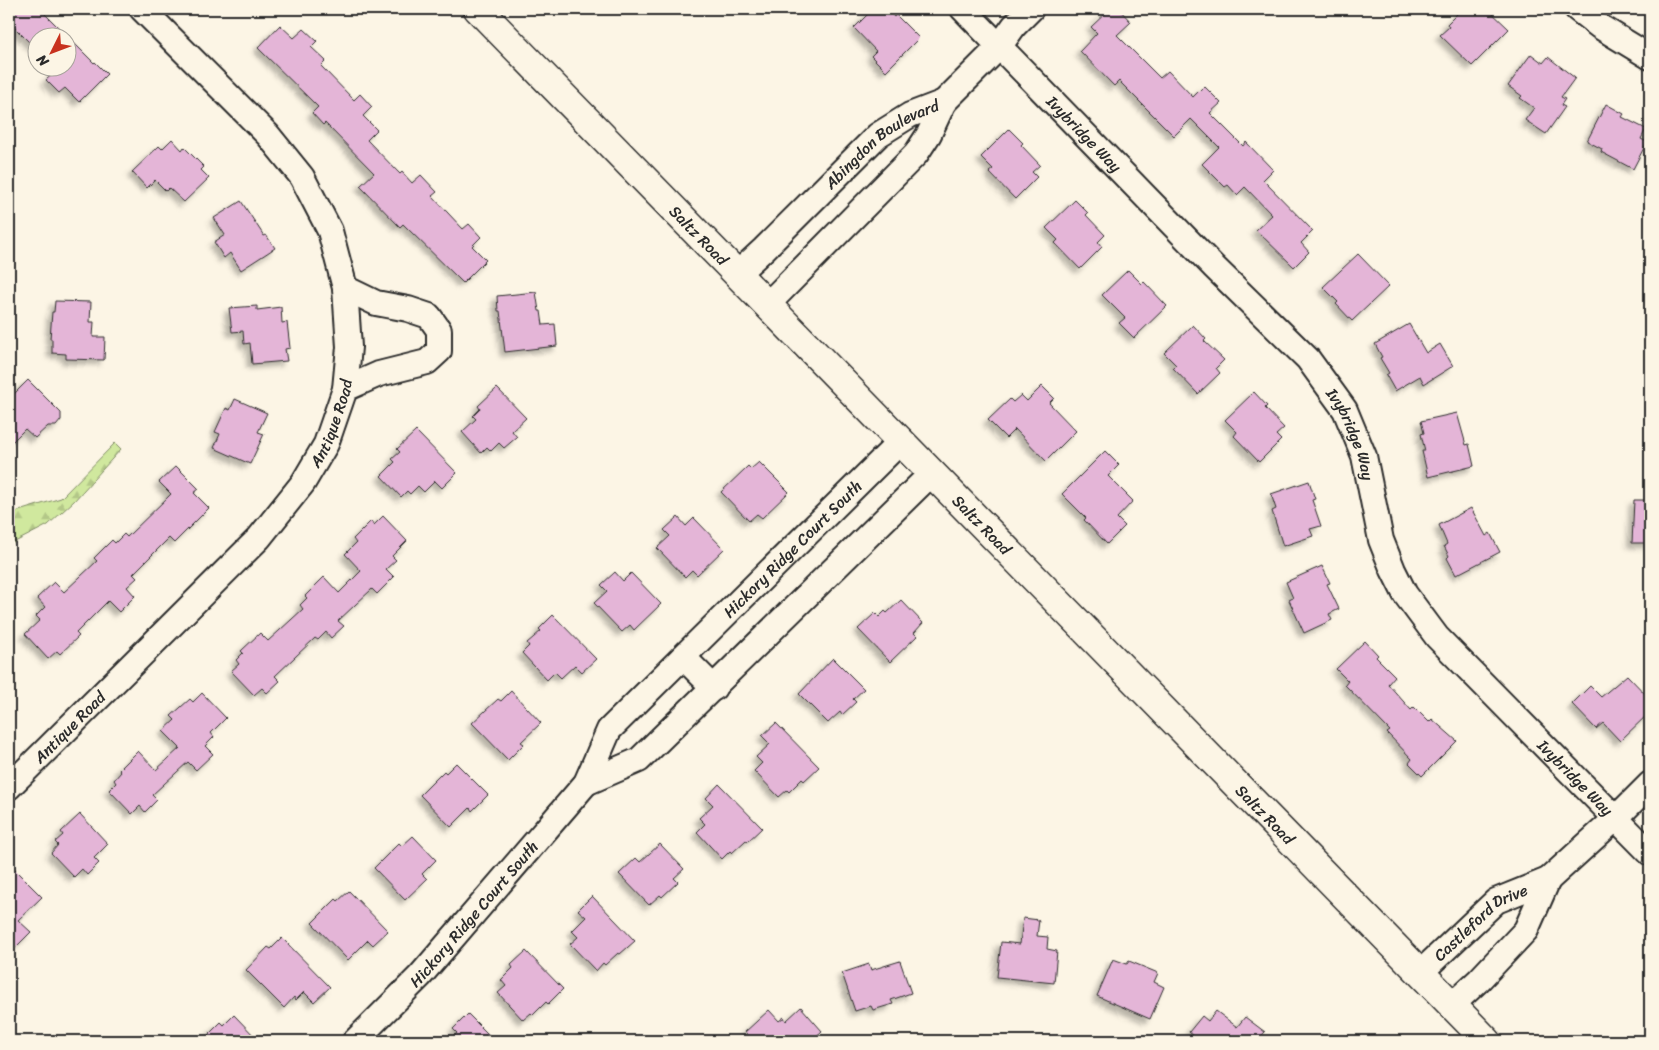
<svg xmlns="http://www.w3.org/2000/svg" width="1659" height="1050" viewBox="0 0 1659 1050" font-family="Sriracha,sans-serif">
<defs>
<pattern id="forest-firs" width="22" height="20" patternUnits="userSpaceOnUse" patternTransform="scale(1.25)"><rect width="22" height="20" fill="#d0e89e"/><path d="M5 1l3.5 6h-7zM16 11l3.5 6h-7z" fill="#b3c788"/></pattern>
<filter id="shadow"><feDropShadow dx="-4.5" dy="4.5" stdDeviation="2.5" flood-color="#0004"/></filter>
</defs>
<rect width="100%" height="100%" fill="#fcf5e5"/>
<filter id="ink" filterUnits="userSpaceOnUse"><feTurbulence type="fractalNoise" baseFrequency=".02" numOctaves="2"/><feDisplacementMap in="SourceGraphic" scale="10" xChannelSelector="R" yChannelSelector="G"/><feConvolveMatrix kernelMatrix="1 2 1 2 8 2 1 2 1" color-interpolation-filters="sRGB"/></filter>
<g filter="url(#ink)">
<polygon fill="url(#forest-firs)" stroke="#7e8a64" points="115,443 121,449 74,501 48,525 9,545 9,514 61,498"/>
<g fill="#e4b5d7" stroke="#2b2b2b" filter="url(#shadow)">
<polygon points="9,9 40,9 94,63 95,62 107,74 79,102 65,88 59,93 46,80 57,70 54,68 68,68 68,38 38,38 38,51 9,22"/>
<polygon points="873,9 886,9 894,17 896,15 919,38 886,71 871,56 876,51 854,28"/>
<polygon points="1110,9 1119,9 1131,22 1117,35 1160,78 1168,71 1193,97 1204,86 1221,103 1210,113 1243,146 1246,142 1273,170 1263,180 1313,231 1301,243 1309,252 1294,267 1256,230 1272,215 1245,187 1237,195 1228,185 1225,187 1202,164 1219,147 1191,119 1174,136 1119,81 1114,86 1080,51 1097,33 1091,27"/>
<polygon points="1462,9 1488,9 1509,29 1472,66 1440,35 1449,27 1447,24"/>
<polygon points="280,25 294,38 304,29 317,41 311,47 326,61 321,66 354,100 360,94 372,107 363,116 377,130 367,140 400,174 402,172 412,183 421,175 437,192 432,196 463,229 469,224 481,237 472,246 486,260 463,283 403,224 400,227 360,186 374,173 325,123 323,125 312,113 318,107 258,48"/>
<polygon points="1531,54 1543,63 1548,57 1575,78 1561,97 1565,99 1561,105 1565,107 1546,134 1525,120 1534,108 1520,98 1522,96 1508,86"/>
<polygon points="1606,104 1624,114 1622,117 1646,129 1641,139 1647,142 1633,169 1601,152 1602,149 1587,141"/>
<polygon points="1009,129 1023,143 1021,145 1040,165 1032,172 1037,177 1015,199 989,172 993,169 981,157"/>
<polygon points="172,139 182,150 184,147 204,167 201,170 209,178 184,202 169,188 166,191 155,180 147,188 132,172 159,146 162,149"/>
<polygon points="1075,200 1088,213 1086,215 1105,235 1098,242 1102,247 1080,269 1055,243 1058,240 1046,228"/>
<polygon points="241,201 264,236 266,235 275,248 241,270 230,253 224,258 214,242 225,235 214,218"/>
<polygon points="1358,254 1389,286 1352,321 1336,304 1338,302 1323,287"/>
<polygon points="1128,270 1142,284 1144,282 1167,306 1134,338 1119,323 1125,318 1102,295"/>
<polygon points="536,292 539,311 541,311 543,325 555,324 557,346 505,352 500,311 498,311 497,296"/>
<polygon points="55,301 91,302 90,322 94,322 93,337 105,337 104,360 66,359 66,354 52,353 52,339 50,339 52,312 54,312"/>
<polygon points="257,306 257,310 281,307 282,323 287,322 290,348 285,349 287,361 252,364 250,343 244,344 243,331 232,332 229,308"/>
<polygon points="1409,324 1426,353 1440,344 1453,366 1424,384 1420,376 1395,391 1386,375 1389,373 1380,358 1382,357 1375,344"/>
<polygon points="1193,325 1206,339 1204,341 1224,360 1216,368 1220,373 1198,394 1173,368 1176,365 1164,353"/>
<polygon points="28,380 61,413 61,420 56,426 48,426 35,438 25,429 9,445 9,399"/>
<polygon points="1042,386 1054,398 1049,403 1076,431 1046,461 1015,429 1006,438 988,420 1010,399 1013,402 1021,395 1027,401"/>
<polygon points="497,388 526,418 512,431 517,437 504,448 499,443 491,451 487,447 481,453 462,432 476,419 473,416 480,409 478,406"/>
<polygon points="1254,392 1267,406 1265,408 1284,428 1276,435 1281,440 1259,462 1234,436 1237,432 1225,420"/>
<polygon points="235,399 267,413 258,432 264,434 250,464 214,448 220,434 215,432 226,408 230,410"/>
<polygon points="1457,413 1466,445 1469,444 1474,466 1428,477 1422,451 1425,451 1421,434 1424,433 1421,421"/>
<polygon points="416,431 457,473 442,488 435,481 424,492 418,486 410,494 407,491 401,497 381,476 395,462 392,459 400,452 397,449"/>
<polygon points="1105,451 1119,465 1108,476 1133,501 1117,518 1125,526 1107,544 1084,520 1086,518 1062,494"/>
<polygon points="759,462 789,492 762,518 757,514 749,521 721,492 748,466 751,469"/>
<polygon points="176,466 199,489 194,493 209,508 174,543 169,538 133,574 137,578 127,587 135,596 119,612 108,601 76,633 79,636 60,654 57,651 48,659 25,634 40,620 36,616 45,607 37,598 54,582 64,592 97,561 94,558 112,540 115,543 124,534 127,537 171,494 159,482"/>
<polygon points="1309,481 1315,499 1312,500 1321,526 1310,529 1313,536 1283,546 1272,511 1276,509 1271,494"/>
<polygon points="1634,500 1650,500 1650,543 1632,543"/>
<polygon points="1471,508 1486,536 1490,533 1500,552 1456,575 1447,558 1449,556 1444,546 1447,544 1439,525"/>
<polygon points="383,516 407,541 392,556 396,560 386,569 394,577 377,594 372,589 338,621 344,626 331,638 326,632 318,640 315,638 275,676 280,681 267,693 262,688 254,695 231,671 239,664 236,660 243,653 241,651 260,633 268,641 303,609 300,605 307,598 305,596 324,577 339,593 361,571 345,554 356,543 353,539 371,521 374,525"/>
<polygon points="678,517 686,526 694,518 724,549 697,575 692,570 685,577 657,548 670,536 664,530"/>
<polygon points="1322,566 1330,583 1327,584 1339,609 1329,614 1332,620 1304,633 1289,600 1293,598 1286,582"/>
<polygon points="615,572 623,581 631,573 661,604 634,630 630,625 622,632 594,603 607,591 601,585"/>
<polygon points="901,600 923,623 914,633 917,636 890,662 858,629 875,613 879,617 885,611 887,613"/>
<polygon points="553,615 596,659 582,672 575,665 561,678 555,672 547,680 522,653 529,646 527,643 541,631 539,629"/>
<polygon points="1365,641 1378,655 1376,657 1395,676 1388,684 1411,710 1414,707 1429,722 1432,719 1457,741 1422,776 1409,763 1412,759 1387,733 1390,731 1345,685 1348,681 1336,669"/>
<polygon points="833,658 864,689 853,699 856,702 842,715 840,712 828,723 799,694"/>
<polygon points="1627,675 1650,699 1650,712 1620,741 1603,723 1596,729 1572,704 1590,686 1601,697"/>
<polygon points="511,691 541,723 521,742 524,744 508,760 472,723 498,699 501,701"/>
<polygon points="202,693 226,718 211,733 214,737 205,746 213,754 196,770 188,762 152,795 157,800 145,812 140,806 132,814 109,790 116,783 114,780 121,772 119,770 138,751 156,770 180,748 163,731 175,720 171,716 190,699 193,702"/>
<polygon points="776,723 819,767 804,781 802,779 789,792 787,790 779,797 754,771 762,763 756,757 770,744 762,736"/>
<polygon points="456,763 488,795 472,811 470,808 451,827 420,795 444,771 446,773"/>
<polygon points="719,784 762,828 747,842 746,840 732,853 730,851 722,859 697,832 705,824 699,818 713,805 706,798"/>
<polygon points="80,814 108,844 94,858 99,863 87,875 82,869 74,877 51,853 58,845 55,842 63,835 61,832"/>
<polygon points="413,836 436,860 422,874 427,879 405,900 374,868 399,843 402,846"/>
<polygon points="660,844 684,869 674,878 678,882 662,897 660,895 649,905 619,874 636,858 640,862"/>
<polygon points="9,864 42,897 18,920 31,932 9,954"/>
<polygon points="349,891 388,931 373,945 368,940 348,960 312,923 336,899 338,901"/>
<polygon points="592,896 635,941 620,954 618,953 605,965 603,963 596,971 570,944 578,937 572,931 586,917 578,910"/>
<polygon points="1023,918 1039,920 1037,936 1048,937 1047,949 1057,951 1054,983 997,977 1001,942 1020,944"/>
<polygon points="282,938 330,987 314,1002 304,992 296,1000 294,997 284,1008 246,970 268,947 271,949"/>
<polygon points="526,951 563,989 548,1004 546,1002 533,1015 531,1013 523,1020 498,993 506,986 501,980 513,968 511,965"/>
<polygon points="1113,959 1127,964 1129,961 1158,973 1154,982 1164,987 1150,1019 1097,996"/>
<polygon points="900,961 911,993 891,1000 893,1004 873,1010 871,1006 855,1011 842,973 869,964 871,970"/>
<polygon points="801,1007 822,1031 811,1041 753,1041 745,1032 769,1010 779,1021 784,1017 786,1021"/>
<polygon points="1216,1011 1237,1027 1245,1017 1265,1032 1257,1041 1200,1041 1189,1032 1202,1016 1208,1021"/>
<polygon points="468,1014 495,1041 449,1041 457,1033 453,1029"/>
<polygon points="234,1015 259,1041 202,1041 221,1022 224,1025"/>
</g>
<g fill="none" stroke-linecap="round" stroke-linejoin="round">
<defs>
<g id="minor">
<path id="s1" d="M963 9 1214 267 1308 359 1345 410 1364 456 1381 540 1393 570 1405 594 1437 637 1650 853"/>
<polyline points="1577,9 1599,26 1650,57"/>
<polyline points="944,102 999,47 1014,26 1031,9"/>
<path id="s2" d="M737 274 764 249 878 135 910 115 944 102 929 134 916 154 767 305"/>
<polyline points="345,389 379,374 427,362 439,351 439,330 429,316 408,309 376,303 345,288"/>
<polyline points="683,657 714,688"/>
<polyline points="586,783 639,760 932,473"/>
<path id="s3" d="M9 787 259 538 303 483 326 444 345 389 349 347 345 288 330 231 302 177 268 135 142 9"/>
<polyline points="1548,880 1615,819 1650,784"/>
<path id="s4" d="M1420 973 1496 901 1548 880 1526 930 1479 980 1452 1005"/>
<path id="s5" d="M355 1041 420 976 586 783 609 730 901 441"/>
</g>
<g id="tertiary">
<path id="s6" d="M478 9 1487 1041"/>
</g>
</defs>
<use href="#minor" stroke="#2b2b2b" stroke-width="28"/>
<use href="#tertiary" stroke="#2b2b2b" stroke-width="31"/>
<use href="#minor" stroke="#fcf5e5" stroke-width="24"/>
<use href="#tertiary" stroke="#fcf5e5" stroke-width="28"/>
</g>
</g>
<g text-anchor="middle" stroke-width="4.5" stroke-linejoin="round" paint-order="stroke">
<g font-size="16" fill="#2b2b2b" stroke="#fcf5e5">
<text dy="6" stroke="none"><textPath href="#s1" startOffset="174">Ivybridge Way</textPath></text>
<text dy="6" stroke="none"><textPath href="#s2" startOffset="196">Abingdon Boulevard</textPath></text>
<text dy="6" stroke="none"><textPath href="#s6" startOffset="316">Saltz Road</textPath></text>
<text dy="6" stroke="none"><textPath href="#s3" startOffset="490">Antique Road</textPath></text>
<text dy="6" stroke="none"><textPath href="#s1" startOffset="579">Ivybridge Way</textPath></text>
<text dy="6" stroke="none"><textPath href="#s6" startOffset="721">Saltz Road</textPath></text>
<text dy="6" stroke="none"><textPath href="#s5" startOffset="662">Hickory Ridge Court South</textPath></text>
<text dy="6" stroke="none"><textPath href="#s3" startOffset="85">Antique Road</textPath></text>
<text dy="6" stroke="none"><textPath href="#s1" startOffset="1000">Ivybridge Way</textPath></text>
<text dy="6" stroke="none"><textPath href="#s6" startOffset="1126">Saltz Road</textPath></text>
<text dy="6" stroke="none"><textPath href="#s5" startOffset="174">Hickory Ridge Court South</textPath></text>
<text dy="6" stroke="none"><textPath href="#s4" startOffset="80">Castleford Drive</textPath></text>
</g>
</g>
<rect width="1659" height="1050" fill="none" stroke="#fcf5e5" stroke-width="30"/>
<rect x="15" y="15" width="1629" height="1020" fill="none" stroke="#2b2b2b" stroke-width="2" filter="url(#ink)"/>
<g transform="translate(52 52) rotate(228)"><circle r="24" fill="#fcf5e5" stroke="#a8a49b"/>
<path d="M0-4L9 19L0 12L-9 19Z" fill="#c8321e"/>
<text y="-8" font-size="14" font-weight="bold" text-anchor="middle" fill="#2b2b2b">N</text>
</g>
</svg>
